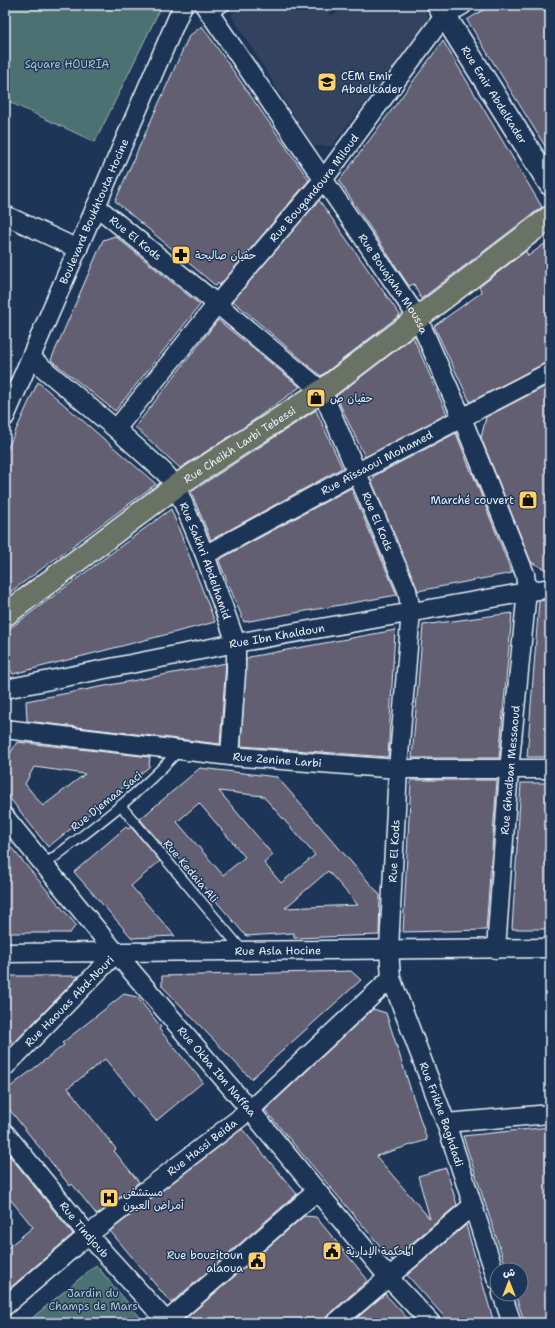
<svg xmlns="http://www.w3.org/2000/svg" width="555" height="1328" viewBox="0 0 555 1328" font-family="'Shantell Sans','Playpen Sans Arabic',sans-serif">
<rect width="100%" height="100%" fill="#1d3557"/>
<filter id="ink" filterUnits="userSpaceOnUse"><feTurbulence type="fractalNoise" baseFrequency=".025" numOctaves="2"/><feDisplacementMap in="SourceGraphic" scale="8" xChannelSelector="R" yChannelSelector="G"/><feConvolveMatrix kernelMatrix="1 2 1 2 8 2 1 2 1" color-interpolation-filters="sRGB"/></filter>
<g filter="url(#ink)">
<polygon fill="#32425f" points="246,5 324,5 331,16 350,5 421,5 429,19 332,146 313,146 231,15"/>
<g fill="#4d7173" stroke="#9ab1b6">
<polygon points="5,5 162,5 95,142 5,100"/>
<polygon points="96,1265 145,1323 26,1323"/>
</g>
<g fill="#645f73" stroke="#e8f1f8" fill-rule="evenodd">
<polygon points="491,5 550,5 550,154 467,20"/>
<polygon points="202,26 309,180 220,285 218,283 216,286 115,201 189,36"/>
<polygon points="443,41 542,207 421,299 414,284 409,286 339,181"/>
<polygon points="319,200 400,315 321,376 233,301"/>
<polygon points="115,236 200,305 115,411 51,360 103,240"/>
<polygon points="550,240 550,362 545,363 470,402 434,326 482,292 479,287 526,251 528,256"/>
<polygon points="218,320 300,387 240,430 180,468 135,427"/>
<polygon points="413,337 447,414 365,457 336,396"/>
<polygon points="38,382 156,484 5,596 5,454"/>
<polygon points="550,384 550,572 531,562 481,438 486,417"/>
<polygon points="316,410 342,468 211,540 191,492"/>
<polygon points="456,433 472,474 472,472 512,573 418,591 371,480 375,478 374,476"/>
<polygon points="351,488 397,595 244,622 219,561 220,559"/>
<polygon points="171,509 215,622 13,674 5,663 5,632"/>
<polygon points="550,599 550,757 527,757 539,601"/>
<polygon points="512,613 499,758 412,758 423,625"/>
<polygon points="395,630 388,757 241,746 246,658 249,658 249,657"/>
<polygon points="226,663 220,744 27,721 26,701"/>
<path d="M17 742 150 757 149 767 48 847 5 792V762ZM34 767 85 774 43 806 25 784Z"/>
<path d="M200 768 277 777 380 895 379 935 294 938V933L246 936 172 850 169 853 140 819ZM219 791 263 796 315 855 281 883 264 863 273 855ZM199 803 245 857 223 875 177 822ZM328 871 358 905 285 908Z"/>
<polygon points="411,780 497,780 486,930 403,932"/>
<polygon points="521,783 550,783 550,929 512,929"/>
<polygon points="126,827 128,829 131,827 160,861 131,886 175,936 132,938 74,872"/>
<polygon points="5,840 76,925 70,933 5,933"/>
<polygon points="351,971 361,980 251,1079 162,986 162,976"/>
<polygon points="5,976 79,976 14,1043 5,1036"/>
<polygon points="124,994 137,997 161,1027 159,1029 203,1082 156,1121 105,1059 68,1088 116,1149 114,1151 139,1182 97,1215 72,1184 70,1186 5,1104 5,1091 64,1045 62,1043"/>
<polygon points="373,1009 386,1013 427,1140 376,1156 430,1219 418,1176 446,1168 457,1205 392,1260 265,1110"/>
<polygon points="550,1127 550,1323 525,1323 515,1294 521,1294 521,1270 507,1270 463,1136"/>
<polygon points="242,1129 297,1194 171,1303 110,1231"/>
<polygon points="5,1150 73,1234 10,1288 5,1282 5,1250 33,1227 5,1193"/>
<polygon points="304,1216 316,1217 367,1279 366,1282 328,1315 325,1319 325,1323 188,1323 185,1319"/>
<polygon points="466,1225 494,1323 450,1323 407,1275"/>
<polygon points="385,1294 412,1323 351,1323"/>
</g>
<g fill="none" stroke-linecap="round" stroke-linejoin="round">
<defs>
<g id="lane">
<polyline points="210,15 226,5"/>
<polyline points="121,806 242,950"/>
<path d="M44 865C91 829 140 794 179 750"/>
</g>
<g id="street">
<path id="s1" d="M204 5 418 318 462 418 525 574 527 591 509 770 496 949"/>
<path id="s2" d="M96 206 217 304 322 391 407 590 411 611 398 769 389 949 391 978 446 1123 497 1280"/>
<polyline points="5,215 78,249"/>
<path id="s3" d="M31 358 116 429 164 472 176 486 205 555 236 643V673L230 756"/>
<path id="s4" d="M5 417 183 5"/>
<path id="s5" d="M116 429 217 304 323 180 444 16 463 5"/>
<path id="s6" d="M205 555 358 472 550 372"/>
<path id="s7" d="M5 689 236 643 550 588"/>
<path id="s8" d="M5 729 230 756 398 769H550"/>
<path id="s9" d="M5 817 116 953 250 1110 389 1278 431 1323"/>
<path id="s10" d="M5 953 550 948"/>
<path id="s11" d="M5 1067 116 953"/>
<polyline points="446,1123 550,1114"/>
<path id="s12" d="M5 1133 88 1235 168 1323"/>
<polyline points="502,1294 512,1323"/>
<path id="s13" d="M5 1306 88 1235 250 1110 391 978"/>
<polyline points="167,1321 317,1191"/>
<polyline points="335,1323 472,1206"/>
</g>
<g id="secondary">
<path id="s14" d="M438 5 550 184"/>
</g>
<g id="primary">
<path id="s15" d="M5 615 176 486 322 391 550 217"/>
</g>
</defs>
<use href="#lane" stroke="#e8f1f8" stroke-width="12"/>
<use href="#street" stroke="#e8f1f8" stroke-width="21"/>
<use href="#secondary" stroke="#e8f1f8" stroke-width="25"/>
<use href="#primary" stroke="#e8f1f8" stroke-width="25"/>
<use href="#lane" stroke="#1d3557" stroke-width="9"/>
<use href="#street" stroke="#1d3557" stroke-width="18"/>
<use href="#secondary" stroke="#1d3557" stroke-width="22"/>
<use href="#primary" stroke="#6b7165" stroke-width="22"/>
</g>
</g>
<defs>
<symbol id="school-square" viewBox="-11 -11 22 22"><rect x="-9" y="-9" width="18" height="18" rx="4" fill="#ffd166" stroke="#1d3557"/><path d="M0-5L7-2L0 1L-7-2ZM-4 1L0 2.5L4 1V4Q0 6-4 4Z" fill="#111"/></symbol>
<symbol id="pharmacy-square" viewBox="-11 -11 22 22"><rect x="-9" y="-9" width="18" height="18" rx="4" fill="#ffd166" stroke="#1d3557"/><path d="M-2-6h4v4h4v4h-4v4h-4v-4h-4v-4h4Z" fill="#111"/></symbol>
<symbol id="shop-square" viewBox="-11 -11 22 22"><rect x="-9" y="-9" width="18" height="18" rx="4" fill="#ffd166" stroke="#1d3557"/><path d="M-5-2.5h2.3a2.7 3.5 0 0 1 5.4 0H5L5.5 6h-11ZM-1.5-2.5h3a1.5 2.3 0 0 0-3 0Z" fill="#111"/></symbol>
<symbol id="hospital-square" viewBox="-11 -11 22 22"><rect x="-9" y="-9" width="18" height="18" rx="4" fill="#ffd166" stroke="#1d3557"/><path d="M-5-5h3v3.5h4V-5h3V5h-3V1.5h-4V5h-3Z" fill="#111"/></symbol>
<symbol id="civic-square" viewBox="-11 -11 22 22"><rect x="-9" y="-9" width="18" height="18" rx="4" fill="#ffd166" stroke="#1d3557"/><path d="M-.6-6.5H3V-4.5H.6V-3L4-1V1h2V6H-6V1h2V-1L-.6-3ZM-1.2 2.5V6h2.4V2.5Z" fill="#111"/></symbol>
</defs>
<g fill-rule="evenodd">
<use href="#school-square" x="316" y="71" width="22" height="22"/>
<use href="#pharmacy-square" x="170" y="244" width="22" height="22"/>
<use href="#shop-square" x="305" y="387" width="22" height="22"/>
<use href="#shop-square" x="517" y="489" width="22" height="22"/>
<use href="#hospital-square" x="98" y="1187" width="22" height="22"/>
<use href="#civic-square" x="321" y="1240" width="22" height="22"/>
<use href="#civic-square" x="246" y="1250" width="22" height="22"/>
</g>
<g text-anchor="middle" stroke-width="3" stroke-linejoin="round" paint-order="stroke">
<g font-size="11" fill="#b2c4c9" stroke="#1d3557">
<text x="67" y="68">Square HOURIA</text>
<text x="93" y="1297">Jardin du<tspan x="93" dy="13">Champs de Mars</tspan></text>
</g>
<g font-size="11" fill="#e8f1f8" stroke="#1d3557" text-anchor="start">
<text x="341" y="80">CEM Emir<tspan x="341" dy="13">Abdelkader</tspan></text>
<text x="195" y="259">حفيان صاليحة</text>
<text x="330" y="402">حفيان ص</text>
<text x="514" y="504" text-anchor="end">Marché couvert</text>
<text x="123" y="1196">مستشفى<tspan x="123" dy="13">أمراض العيون</tspan></text>
<text x="346" y="1255">المحكمة الإدارية</text>
<text x="243" y="1259" text-anchor="end">Rue bouzitoun<tspan x="243" dy="13">alaoua</tspan></text>
</g>
<g font-size="11" fill="#e8f1f8" stroke="#1d3557">
<text dy="4" stroke="none"><textPath href="#s14" startOffset="106">Rue Emir Abdelkader</textPath></text>
<text dy="4" stroke="none"><textPath href="#s5" startOffset="312">Rue Bougandoura Miloud</textPath></text>
<text dy="4" stroke="none"><textPath href="#s4" startOffset="224">Boulevard Boukhtouta Hocine</textPath></text>
<text dy="4" stroke="none"><textPath href="#s2" startOffset="51">Rue El Kods</textPath></text>
<text dy="4" stroke="none"><textPath href="#s1" startOffset="337">Rue Bouajaha Moussa</textPath></text>
<text dy="4" stroke="none"><textPath href="#s15" startOffset="290">Rue Cheikh Larbi Tebessi</textPath></text>
<text dy="4" stroke="none"><textPath href="#s6" startOffset="195">Rue Aïssaoui Mohamed</textPath></text>
<text dy="4" stroke="none"><textPath href="#s2" startOffset="434">Rue El Kods</textPath></text>
<text dy="4" stroke="none"><textPath href="#s3" startOffset="274">Rue Sakhri Abdelhamid</textPath></text>
<text dy="4" stroke="none"><textPath href="#s7" startOffset="277">Rue Ibn Khaldoun</textPath></text>
<text dy="4" stroke="none"><textPath href="#s8" startOffset="274">Rue Zenine Larbi</textPath></text>
<text transform="translate(510 770) rotate(-85)" y="4">Rue Ghadban Messaoud</text>
<text transform="translate(106 801) rotate(-39)" y="4">Rue Djemaa Saci</text>
<text transform="translate(394 851) rotate(-87)" y="4">Rue El Kods</text>
<text transform="translate(191 871) rotate(50)" y="4">Rue Kedaia Ali</text>
<text dy="4" stroke="none"><textPath href="#s10" startOffset="273">Rue Asla Hocine</textPath></text>
<text dy="4" stroke="none"><textPath href="#s11" startOffset="92">Rue Haouas Abd-Nouri</textPath></text>
<text dy="4" stroke="none"><textPath href="#s9" startOffset="331">Rue Okba Ibn Naffaa</textPath></text>
<text dy="4" stroke="none"><textPath href="#s2" startOffset="1043">Rue Frikhe Baghdadi</textPath></text>
<text dy="4" stroke="none"><textPath href="#s13" startOffset="253">Rue Hassi Beida</textPath></text>
<text dy="4" stroke="none"><textPath href="#s12" startOffset="125">Rue Tindjoub</textPath></text>
</g>
</g>
<rect width="555" height="1328" fill="none" stroke="#1d3557" stroke-width="20"/>
<rect x="10" y="10" width="535" height="1308" fill="none" stroke="#e8f1f8" stroke-width="1.5" filter="url(#ink)"/>
<g transform="translate(509 1282)"><circle r="19" fill="#1d3557" stroke="#6e8097"/>
<path d="M0-3L7 15L0 10L-7 15Z" fill="#ffd166"/>
<text y="-6" font-size="11" font-weight="bold" text-anchor="middle" fill="#e8f1f8">ش</text>
</g>
</svg>
